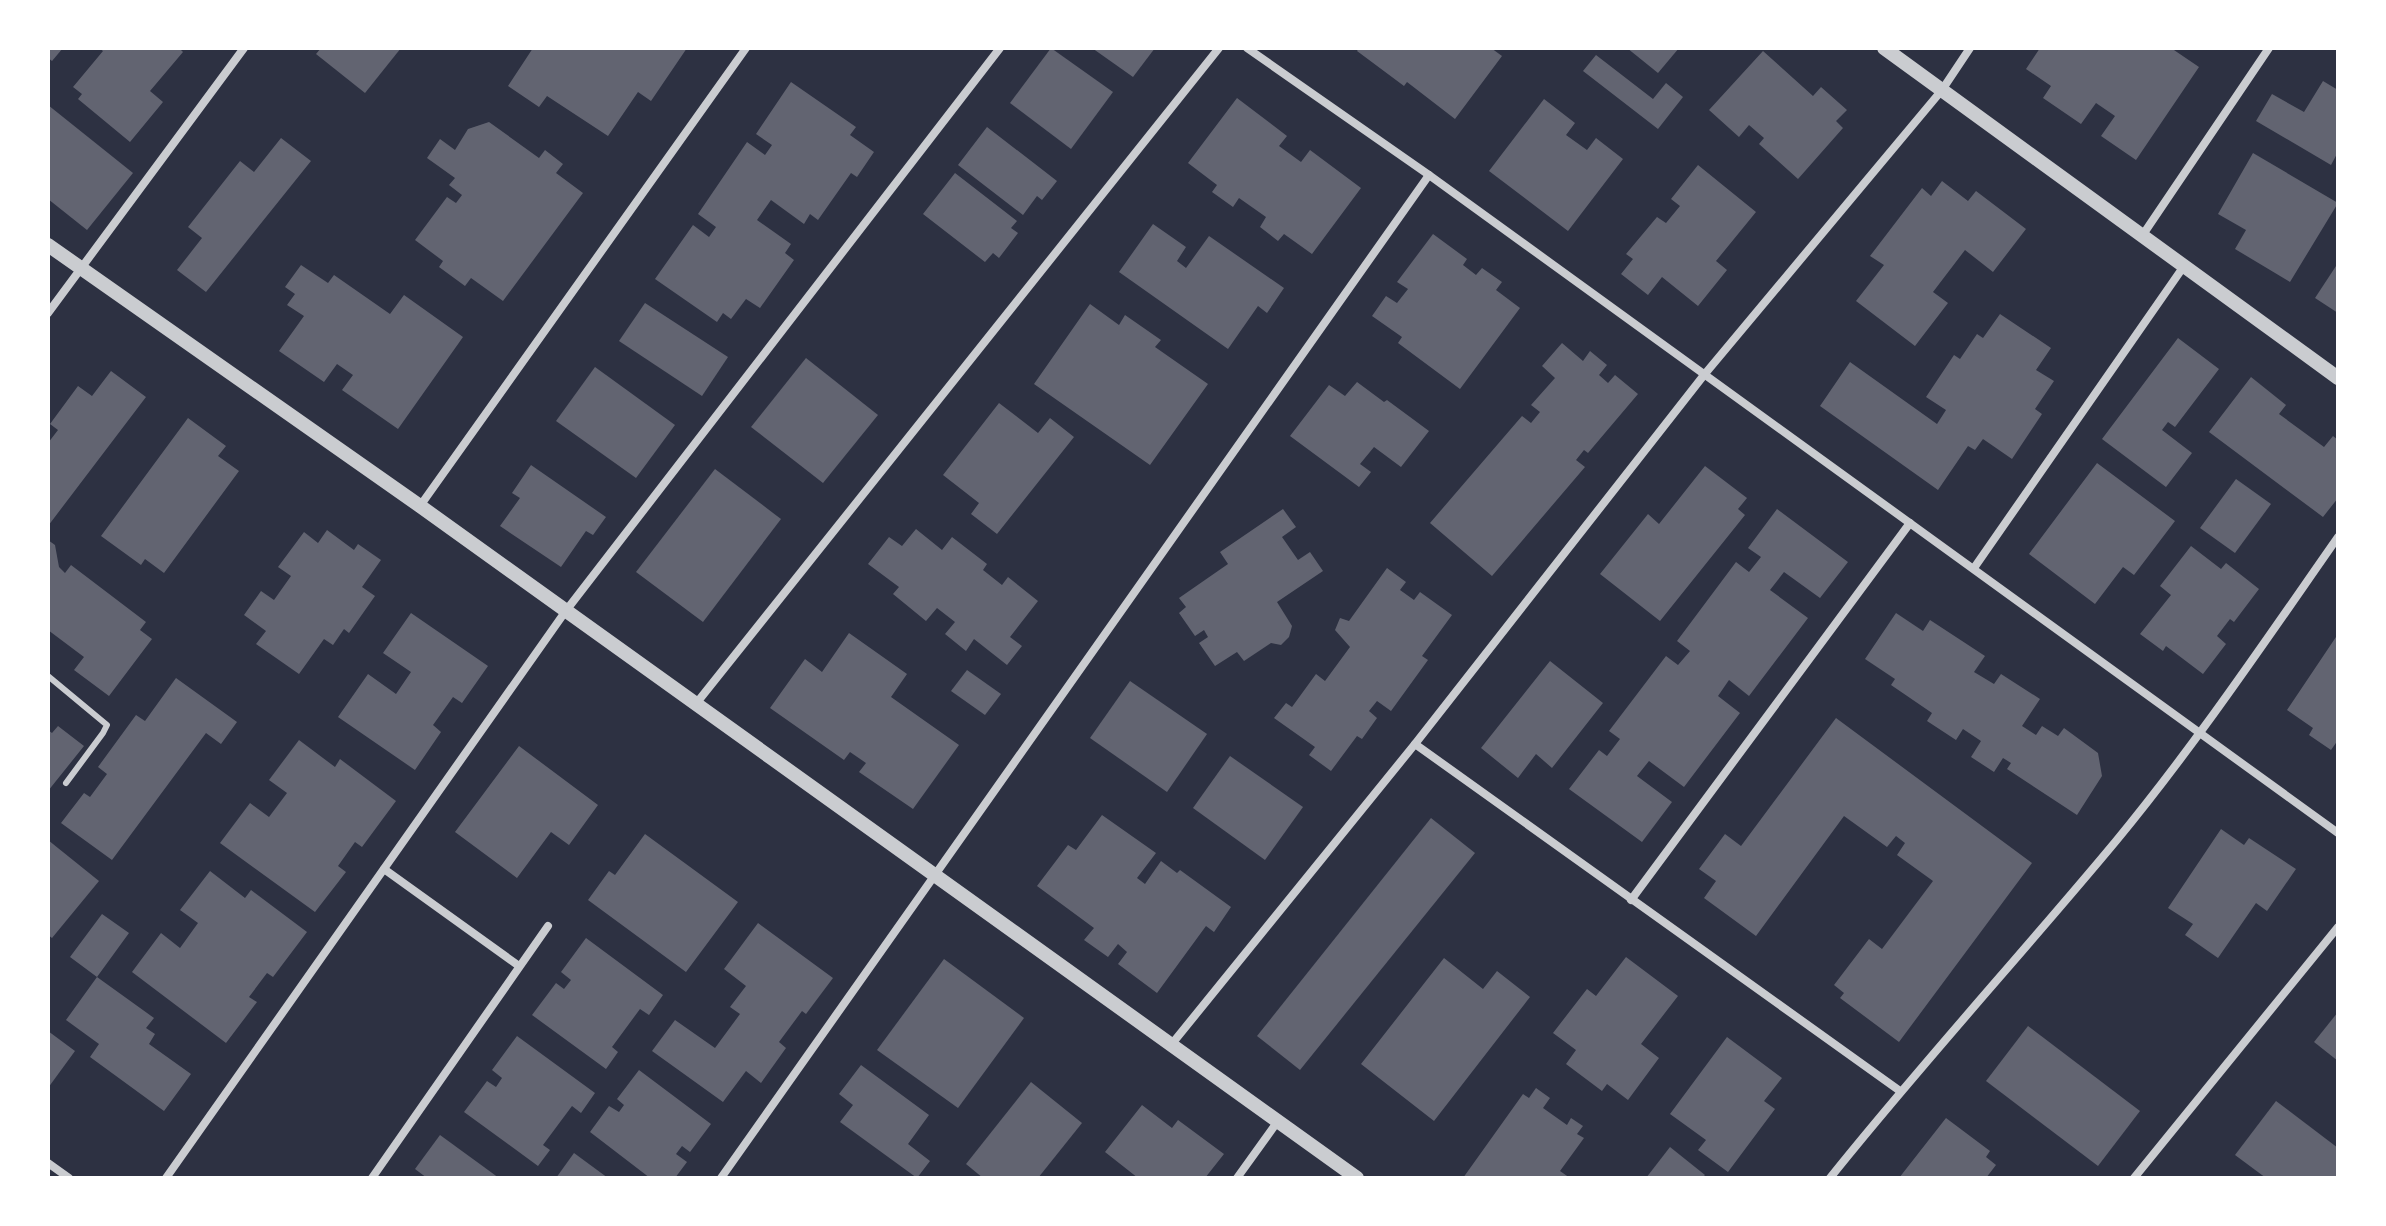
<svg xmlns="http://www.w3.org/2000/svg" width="2386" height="1226" viewBox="0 0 2386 1226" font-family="'Sofia Sans Condensed',sans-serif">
<rect width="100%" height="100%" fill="#2d3142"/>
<g fill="#626471">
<polygon points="48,48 63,48 52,61 48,58"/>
<polygon points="99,48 179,48 183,52 150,91 163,102 130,142 78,99 82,94 73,87 103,51"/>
<polygon points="321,48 401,48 365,93 316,54"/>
<polygon points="533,48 687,48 651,101 638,92 608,136 547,96 539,107 508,86"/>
<polygon points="1051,48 1113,92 1071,149 1010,103"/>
<polygon points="1092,48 1155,48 1133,77"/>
<polygon points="1359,48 1491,48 1502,56 1455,119 1407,82 1404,86 1357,51"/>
<polygon points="1627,48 1679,48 1658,73"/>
<polygon points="2040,48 2171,48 2199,67 2136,160 2101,136 2115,116 2096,103 2081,124 2043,98 2051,86 2026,69"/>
<polygon points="1763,51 1813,96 1821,87 1847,110 1836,121 1843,128 1798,179 1759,144 1764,138 1749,125 1739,137 1709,110"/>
<polygon points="1596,55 1653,99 1666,83 1683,97 1658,129 1583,71"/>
<polygon points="2323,81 2338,90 2338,152 2331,165 2256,121 2272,94 2304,112"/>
<polygon points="791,82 856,127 850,135 874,152 857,177 851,173 818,220 810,214 804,224 771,200 757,220 791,244 785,253 794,260 760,308 746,299 731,319 723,313 717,322 655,279 693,225 709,237 716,227 698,214 747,142 765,155 772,145 756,134"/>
<polygon points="1237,98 1287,136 1279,146 1301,162 1310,150 1361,188 1312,254 1284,234 1278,241 1260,227 1266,217 1239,198 1233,207 1212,192 1217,185 1188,163"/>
<polygon points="1544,99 1575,123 1566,135 1587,150 1596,138 1623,159 1568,231 1489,171"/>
<polygon points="48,105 133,173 87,230 48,199"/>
<polygon points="489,122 539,158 545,150 563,164 556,173 583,193 503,301 471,278 465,286 439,267 443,261 415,240 447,197 456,203 462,195 449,185 455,178 427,158 440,139 455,150 468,129"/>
<polygon points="987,127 1057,181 1042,200 1037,196 1023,215 958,165"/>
<polygon points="281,138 311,161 206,292 177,270 202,238 188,227 240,161 254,172"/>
<polygon points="2253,153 2338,203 2290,282 2235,249 2246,230 2218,214"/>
<polygon points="1698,165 1756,212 1716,261 1727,270 1698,306 1662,277 1648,295 1621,274 1633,259 1626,254 1657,217 1666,223 1680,206 1671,199"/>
<polygon points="955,173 1017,221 1011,228 1018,233 999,258 993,253 985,262 923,214"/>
<polygon points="1942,181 1968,201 1976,191 2026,229 1993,272 1965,250 1933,292 1948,303 1915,346 1856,301 1884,265 1870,256 1922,188 1931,196"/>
<polygon points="1153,224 1186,247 1177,261 1186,268 1209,236 1284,288 1267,313 1258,306 1228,349 1119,272"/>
<polygon points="1433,234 1467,259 1463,265 1476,275 1482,268 1502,282 1496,290 1520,308 1460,389 1398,343 1402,337 1372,316 1386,296 1397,303 1408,289 1397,282"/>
<polygon points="2338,263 2338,313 2315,298"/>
<polygon points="301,265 328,283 334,275 390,314 404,295 463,337 398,429 342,390 353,375 337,364 324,382 279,351 304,316 287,305 295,294 285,287"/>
<polygon points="645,303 728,357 702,396 619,341"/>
<polygon points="1090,304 1119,325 1125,315 1161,340 1155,347 1208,384 1150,465 1034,384"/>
<polygon points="2000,314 2051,348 2036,370 2054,381 2035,409 2042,414 2012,459 1983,439 1975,450 1968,446 1938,490 1820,406 1850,362 1937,424 1946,410 1926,397 1954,355 1960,359 1977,334 1983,338"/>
<polygon points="2178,338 2219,369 2175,427 2168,422 2162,430 2192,453 2166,487 2102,439"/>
<polygon points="1562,343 1583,361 1590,351 1607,365 1599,375 1608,383 1615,375 1638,394 1588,453 1584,450 1576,460 1585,467 1492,576 1430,523 1522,416 1531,423 1540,412 1531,405 1555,378 1542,366"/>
<polygon points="806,358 878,415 823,483 751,427"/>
<polygon points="595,367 675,425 636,478 556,421"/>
<polygon points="111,371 146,397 48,526 48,443 58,430 50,424 78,386 92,396"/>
<polygon points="2251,377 2286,405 2279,414 2324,447 2333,436 2338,440 2338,498 2323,517 2209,432"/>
<polygon points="1357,382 1384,402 1387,400 1429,431 1401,467 1374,447 1360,464 1371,472 1359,487 1290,436 1329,385 1345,396"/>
<polygon points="999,403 1038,433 1050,418 1074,437 997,534 971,514 979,503 943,475"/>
<polygon points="188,418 226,446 218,456 239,471 164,573 145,559 141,565 101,536"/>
<polygon points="2097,463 2175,521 2134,575 2123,567 2095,604 2029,554"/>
<polygon points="531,465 606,517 593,535 586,531 561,567 500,526 520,498 512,493"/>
<polygon points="1705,466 1747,498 1738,509 1745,515 1660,621 1600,574 1648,514 1659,524"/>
<polygon points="715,469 781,519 703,622 636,572"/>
<polygon points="2236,479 2271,504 2235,553 2200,528"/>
<polygon points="1283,509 1296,527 1282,537 1298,560 1310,552 1323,571 1277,602 1292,626 1289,637 1281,645 1271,643 1244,661 1237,652 1215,666 1199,643 1208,637 1204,630 1195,636 1179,613 1186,607 1179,598 1228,564 1220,552"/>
<polygon points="1777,509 1848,562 1820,598 1784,572 1770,590 1808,618 1749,696 1729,680 1718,696 1740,713 1684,787 1649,761 1637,776 1672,802 1642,842 1569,789 1599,750 1607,756 1620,739 1609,731 1666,656 1678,665 1690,651 1677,641 1736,562 1749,572 1761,557 1748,548"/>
<polygon points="916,529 942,550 952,537 987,564 983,570 1002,585 1008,577 1038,601 1010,637 1022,646 1007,665 974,639 966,651 945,634 955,622 937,608 926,621 893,594 899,587 868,564 889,537 902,546"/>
<polygon points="327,530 354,550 358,544 381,560 362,587 375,596 349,633 344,629 333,645 324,639 299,674 256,644 266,631 244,615 261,591 274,600 291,576 278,567 304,532 318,543"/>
<polygon points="48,540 55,545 59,567 65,573 71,565 146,622 140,630 152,639 109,696 74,670 84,657 48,630"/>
<polygon points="2191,546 2221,569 2226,563 2259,589 2234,622 2230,619 2217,636 2226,644 2203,674 2166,646 2163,651 2140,634 2171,595 2160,586"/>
<polygon points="1387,568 1406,582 1400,590 1414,600 1420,592 1452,615 1422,656 1428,660 1391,711 1377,701 1369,711 1377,718 1362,739 1357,736 1331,771 1309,755 1315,747 1274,718 1286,703 1292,707 1316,674 1325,681 1350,647 1335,630 1340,618 1349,621"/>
<polygon points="411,613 488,666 462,703 453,697 433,725 441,732 415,770 338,717 368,674 396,694 411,672 383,653"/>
<polygon points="1896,613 1923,631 1930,620 1985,656 1974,672 1994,684 2001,674 2040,699 2022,726 2036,735 2042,726 2058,736 2064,728 2098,753 2102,776 2077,815 2007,769 2011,763 2003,758 1994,772 1971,757 1981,741 1963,729 1956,740 1927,721 1932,713 1891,685 1895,679 1865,659"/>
<polygon points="849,633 907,674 891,697 959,745 913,809 859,772 866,763 850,752 844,760 770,708 805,659 822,672"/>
<polygon points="2338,634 2338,740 2331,750 2309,735 2313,728 2287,710"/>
<polygon points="1550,661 1603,703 1552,768 1536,754 1518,778 1481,748"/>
<polygon points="967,670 1001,694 985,715 951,691"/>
<polygon points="176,678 237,722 221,744 206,733 112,860 61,823 84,793 90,797 107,774 98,767 136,715 145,721"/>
<polygon points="1130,681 1207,734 1167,792 1090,738"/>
<polygon points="1836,718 2032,863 1899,1042 1840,998 1844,993 1834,985 1869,939 1882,949 1933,881 1897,855 1905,843 1896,836 1887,847 1844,816 1756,936 1704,898 1716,881 1699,869 1725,834 1741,846"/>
<polygon points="58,726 84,746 48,791 48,730 52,733"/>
<polygon points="299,740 335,767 340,759 396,801 362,847 355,842 338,866 346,872 315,912 220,843 250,803 269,817 287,793 269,780"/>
<polygon points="519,746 598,805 569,845 551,832 517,878 455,832"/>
<polygon points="1230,756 1303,807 1265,860 1193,808"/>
<polygon points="1102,815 1156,853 1137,878 1145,884 1161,861 1177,873 1180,870 1231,907 1214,932 1206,926 1157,993 1118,964 1127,952 1118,944 1108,957 1084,940 1094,928 1037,886 1068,845 1076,850"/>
<polygon points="1431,818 1475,853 1300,1070 1257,1036"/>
<polygon points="2221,829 2244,845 2249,838 2296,869 2267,911 2256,903 2218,958 2185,935 2193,924 2168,908"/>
<polygon points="645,834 738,902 686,972 588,900 609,871 615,875"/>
<polygon points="48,840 99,881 52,938 48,935"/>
<polygon points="210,871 245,898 251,890 307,932 273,977 267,973 249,997 257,1002 226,1043 132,972 161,933 180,948 198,923 180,910"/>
<polygon points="102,914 129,933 97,977 154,1018 146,1028 155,1034 149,1044 191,1074 164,1111 90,1057 99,1044 66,1020 97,977 70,957"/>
<polygon points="758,923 833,978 806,1014 802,1011 779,1042 786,1048 761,1083 746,1071 723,1102 652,1051 675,1020 715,1048 740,1014 730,1007 746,986 724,969"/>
<polygon points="586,938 663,995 649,1015 640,1009 612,1047 618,1052 606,1069 532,1015 556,983 564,989 571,980 561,972"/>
<polygon points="1626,957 1678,996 1641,1044 1659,1058 1628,1100 1607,1084 1602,1091 1566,1064 1576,1050 1553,1033 1587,989 1596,996"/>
<polygon points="1444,958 1483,989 1497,971 1530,997 1434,1121 1361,1064"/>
<polygon points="944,959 1024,1018 958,1108 877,1050"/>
<polygon points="2338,1012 2338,1061 2314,1042"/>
<polygon points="2028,1026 2140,1111 2098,1166 1986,1081"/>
<polygon points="48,1031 75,1051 48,1088"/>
<polygon points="517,1036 595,1093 581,1113 572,1106 543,1145 550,1150 538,1166 464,1112 487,1081 496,1087 502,1078 492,1070"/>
<polygon points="1727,1037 1782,1078 1764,1101 1775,1109 1728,1172 1698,1150 1706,1140 1670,1114"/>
<polygon points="861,1065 929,1115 908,1144 930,1161 917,1178 840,1122 853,1105 839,1094"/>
<polygon points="639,1070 711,1124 690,1152 682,1146 676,1154 687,1162 675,1178 650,1178 590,1132 609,1106 619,1112 624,1105 617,1099"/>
<polygon points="1031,1082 1082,1123 1038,1178 983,1178 966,1164"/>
<polygon points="1536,1088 1550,1098 1543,1108 1567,1125 1571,1118 1583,1126 1577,1134 1584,1138 1560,1171 1570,1178 1463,1178 1523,1094 1529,1098"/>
<polygon points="2276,1101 2338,1148 2338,1178 2266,1178 2235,1155"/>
<polygon points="1142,1105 1172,1128 1178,1120 1224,1154 1205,1178 1138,1178 1105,1152"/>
<polygon points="1946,1118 1990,1151 1986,1157 1996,1165 1986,1178 1899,1178"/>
<polygon points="440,1135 499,1178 427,1178 415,1169"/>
<polygon points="1670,1147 1705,1175 1702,1178 1646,1178"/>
<polygon points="574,1153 608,1178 556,1178"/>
</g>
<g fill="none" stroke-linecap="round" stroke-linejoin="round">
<polyline stroke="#caccd0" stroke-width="6" points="48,676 107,725 103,733 66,783"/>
<g stroke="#caccd0" stroke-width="8">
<polyline points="1247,48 1429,175 2338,833"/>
<polyline points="2142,236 2269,48"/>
<polyline points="48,313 244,48"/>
<polyline points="420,506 746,48"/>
<polyline points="1974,568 2184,266"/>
<polyline points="695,705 1219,48"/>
<polyline points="1415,744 1900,1091"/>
<polyline points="384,869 519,966"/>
<polyline points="1631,900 1910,523"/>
<polyline points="1171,1045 1415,744 1704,375 1942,90 1970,48"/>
<polyline points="48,1163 69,1178"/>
<polyline points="166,1178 565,612 1000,48"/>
<polyline points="372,1178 548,926"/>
<polyline points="721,1178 1429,175"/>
<polyline points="1237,1178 1278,1121"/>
<path d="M1830 1178C1922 1063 2022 954 2116 841 2196 744 2266 640 2338 537"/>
<polyline points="2134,1178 2338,927"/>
</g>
<g stroke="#caccd0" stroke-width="14">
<polyline points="1884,48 2338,378"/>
<polyline points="48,245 420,506 1357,1178"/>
</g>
</g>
<rect width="2386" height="1226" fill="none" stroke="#ffffff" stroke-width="100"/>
</svg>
